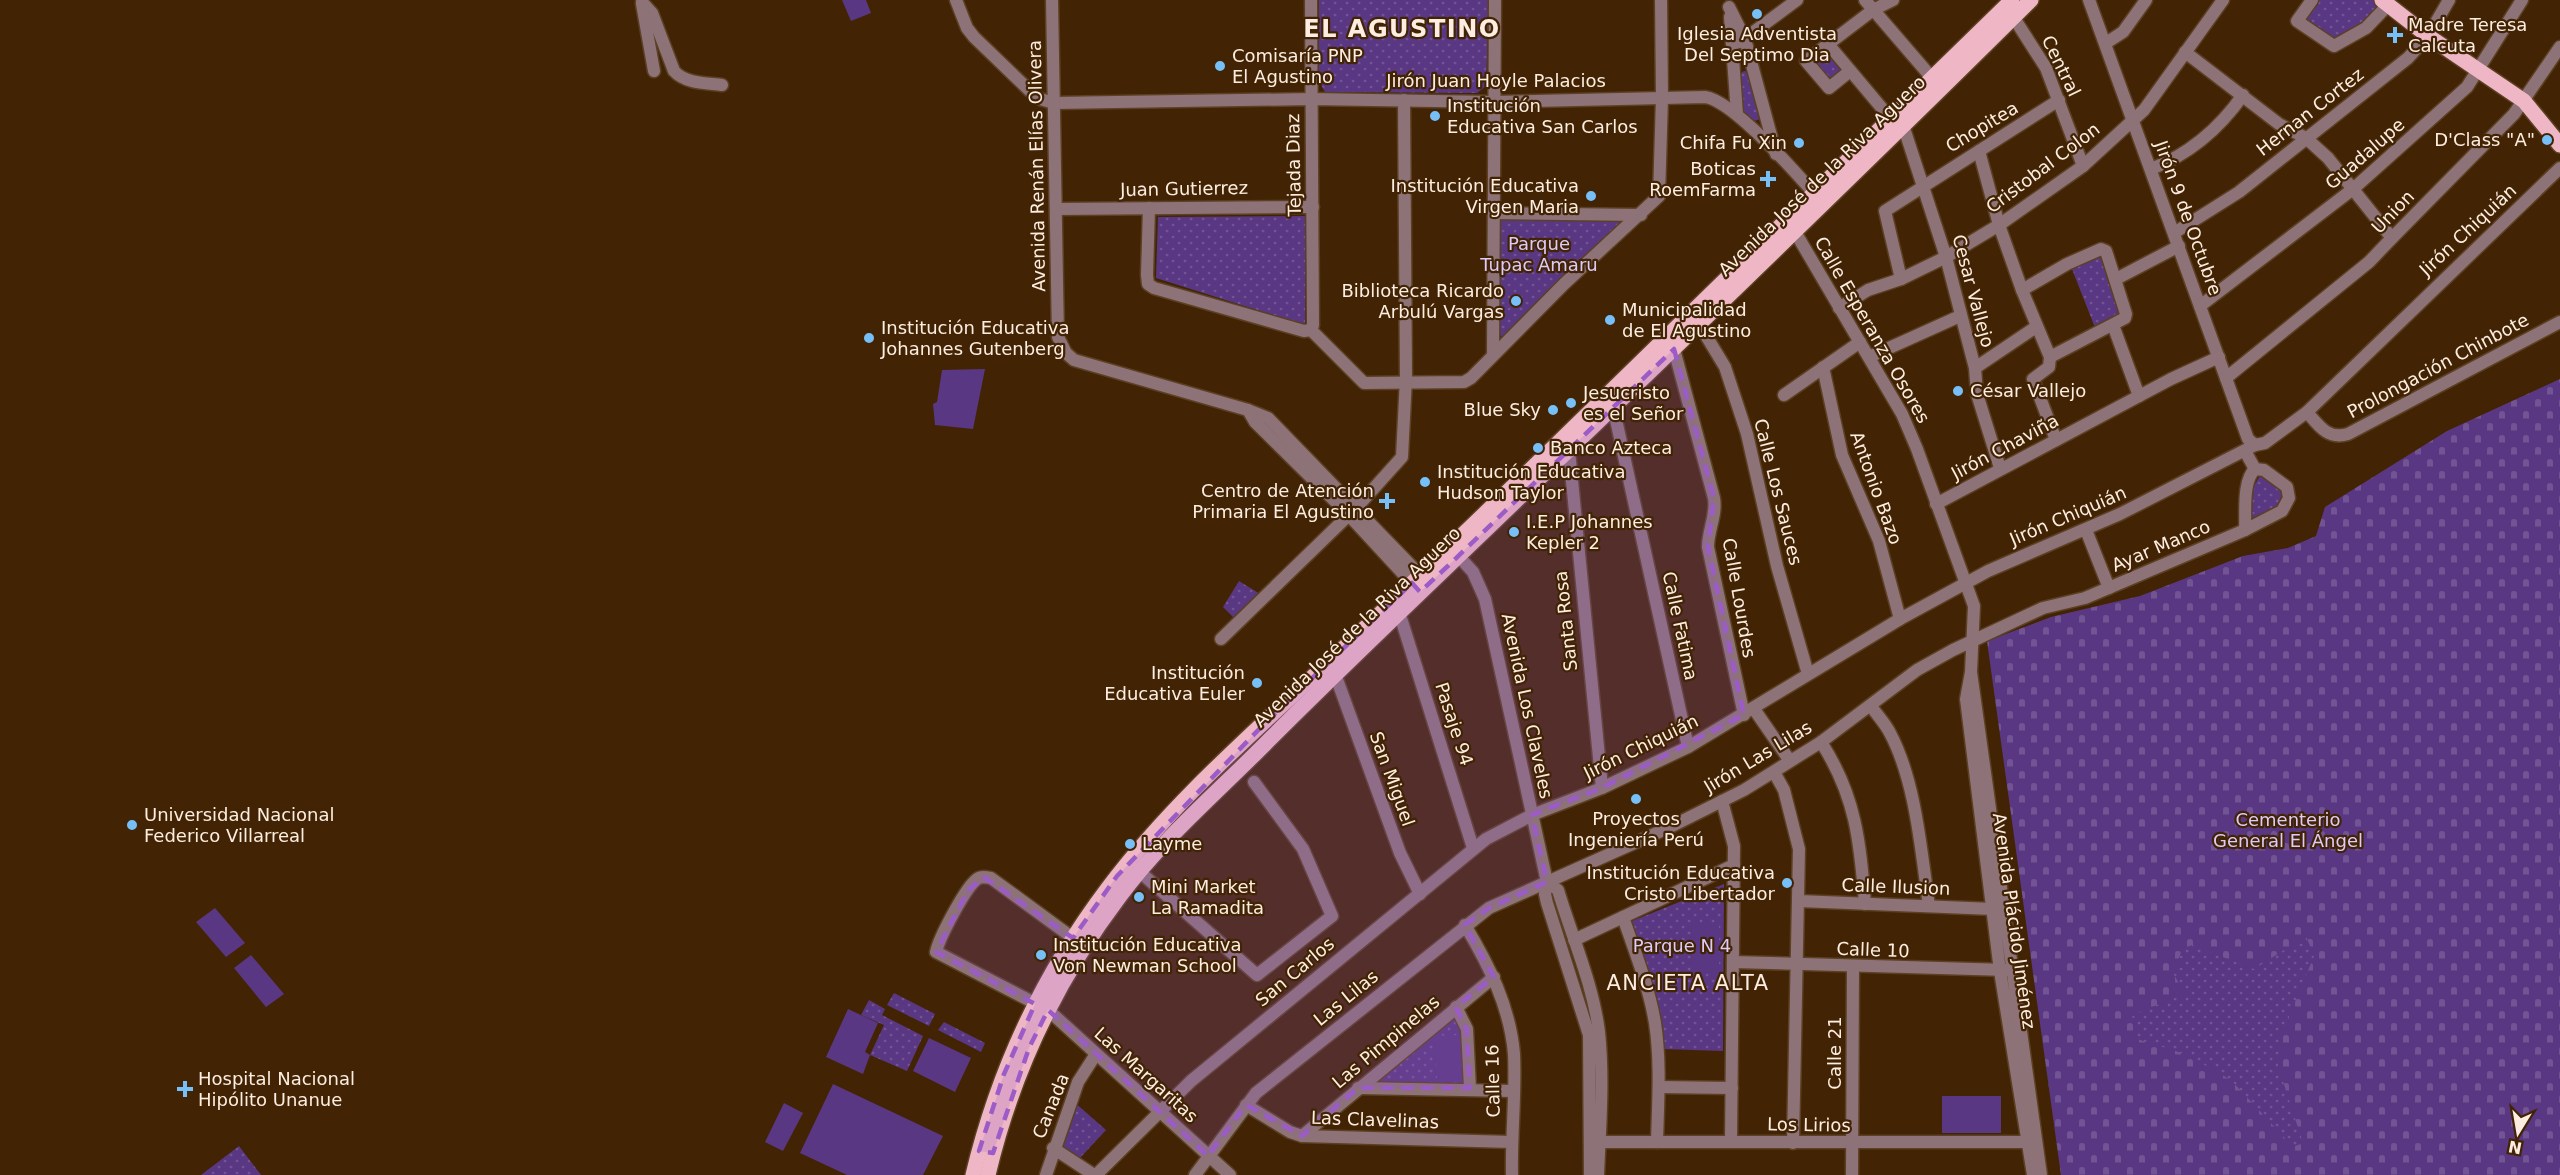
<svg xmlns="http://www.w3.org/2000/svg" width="2560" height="1175" viewBox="0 0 2560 1175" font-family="'DejaVu Sans',sans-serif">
<defs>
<pattern id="cemetery-stones" width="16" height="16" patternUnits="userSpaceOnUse" patternTransform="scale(1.5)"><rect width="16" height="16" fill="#593783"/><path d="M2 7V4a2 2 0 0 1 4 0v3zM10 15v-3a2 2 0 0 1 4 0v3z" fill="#725494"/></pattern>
<pattern id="park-dots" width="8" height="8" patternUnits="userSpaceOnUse" patternTransform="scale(1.5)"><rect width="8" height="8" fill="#593783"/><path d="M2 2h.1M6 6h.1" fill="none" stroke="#725494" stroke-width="1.8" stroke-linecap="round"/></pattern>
</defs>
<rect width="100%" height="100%" fill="#422404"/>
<polygon fill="url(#cemetery-stones)" points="2560,379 2560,1175 2061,1175 1987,641 2051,617 2140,596 2243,556 2288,548 2316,536 2325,507 2447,431"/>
<g fill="url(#park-dots)">
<polygon points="1319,0 1489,0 1486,86 1477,93 1325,92 1319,81"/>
<polygon points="2316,0 2373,0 2381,7 2342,40 2334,41 2303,19"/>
<polygon points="1826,48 1846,70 1829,83 1811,61"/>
<polygon points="1744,71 1749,72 1761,119 1754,121 1743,112 1740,74"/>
<polygon points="1306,216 1305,323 1301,324 1156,278 1158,217"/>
<polygon points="1500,217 1621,218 1623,225 1504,338 1500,335"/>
<polygon points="2099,254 2123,314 2096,330 2070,264"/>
<polygon points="2261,474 2283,492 2277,507 2250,522 2252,489"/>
<polygon points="1239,581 1260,594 1234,618 1223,607"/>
<polygon points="1724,884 1723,1051 1662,1049 1657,1009 1632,921"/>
<polygon points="2306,936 2314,956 2281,1036 2278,1066 2303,1143 2293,1147 2231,1080 2185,1054 2137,1039 2132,1015 2185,994 2173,973 2182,950 2192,945 2254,969"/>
<polygon points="894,993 935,1014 929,1026 887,1005"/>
<polygon points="869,1000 885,1009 882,1015 923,1036 907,1071 870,1055 884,1025 861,1015"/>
<polygon points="1455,1016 1462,1035 1464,1087 1373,1083"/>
<polygon points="944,1022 985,1043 981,1052 938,1030"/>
<polygon points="1073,1101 1106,1130 1079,1159 1060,1145"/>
<polygon points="239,1146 261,1175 201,1175"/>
</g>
<g fill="#593783">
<polygon points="842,0 866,0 871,13 851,21"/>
<polygon points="985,369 973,429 935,425 933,404 937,402 942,370"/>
<polygon points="215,908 245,943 226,957 196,922"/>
<polygon points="1692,925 1719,925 1719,973 1691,972"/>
<polygon points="251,955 284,994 266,1007 234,968"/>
<polygon points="848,1009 878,1023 865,1052 870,1055 863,1074 826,1057"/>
<polygon points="1460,1035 1462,1079 1437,1080 1435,1036"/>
<polygon points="929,1038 971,1058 955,1092 913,1071"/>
<polygon points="833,1084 943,1136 923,1175 847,1175 800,1153"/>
<rect x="1942" y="1096" width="59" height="37"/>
<polygon points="784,1103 803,1113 783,1151 765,1142"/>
</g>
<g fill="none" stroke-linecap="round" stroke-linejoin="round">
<defs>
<g id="minor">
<path d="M956 0 967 28 974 37 1030 91 1040 99 1054 103 1311 99 1494 102 1705 97C1734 101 1798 175 1819 199"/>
<polyline points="1052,0 1058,337 1066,353 1074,360 1248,410 1268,418 1425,580"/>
<polyline points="1865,0 1932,78"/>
<polyline points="2089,0 2248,439 2255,445"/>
<polyline points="2312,0 2297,21 2334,46 2366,28 2388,5"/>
<path d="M642 2 652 13 674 71C686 84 706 83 722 85"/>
<polyline points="642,4 654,71"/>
<polyline points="1729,7 1745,39 1776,154"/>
<polyline points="1730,17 1737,114"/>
<polyline points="2014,18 2046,68 2083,166"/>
<polyline points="1740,42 1797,0"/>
<polyline points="2106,43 2123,32 2146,0"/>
<polyline points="1828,44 1891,119"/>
<polyline points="2185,52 2279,124 2306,138 2328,158 2392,238"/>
<polyline points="1850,71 1829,88 1806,61 1873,10 1893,0"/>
<polyline points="1903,125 1946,257 1975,368 1977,394 2000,468"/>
<polyline points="1979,151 1999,225 2022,290 2050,357 2049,367 2033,379 2056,440"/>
<path d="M2151 169C2190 154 2219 129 2243 95"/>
<polyline points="1149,208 1147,275 1148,284 1154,288 1304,331 1311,330 1364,383 1464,382 1471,378 1564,284 1659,196 1662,98 1661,0"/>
<polyline points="1056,209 1313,207"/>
<polyline points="1494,213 1641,215"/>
<polyline points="1794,230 1902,414 1917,449 1974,606 1971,672"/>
<polyline points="2174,233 2239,192 2408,58 2428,36 2449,0"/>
<polyline points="1901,279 1885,211 2059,100"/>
<polyline points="2116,279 2179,246"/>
<polyline points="2022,290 2067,264 2101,249 2106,251 2126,314 2125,318 2050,357"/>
<polyline points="2200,306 2353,189 2467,87 2522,0"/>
<polyline points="1839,308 1868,290 1901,279 1946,257 1999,225 2083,166 2144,110 2223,0"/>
<polyline points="1699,324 1725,367 1747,434 1777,566 1808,674"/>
<polyline points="2113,325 2139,396"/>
<polyline points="1311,330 1313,325 1311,0"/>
<path d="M1674 349 1714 498C1717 515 1708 530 1708 547L1744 715"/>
<polyline points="1493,354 1495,0"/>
<polyline points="1869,357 1960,316"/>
<polyline points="1823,367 1842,455 1879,541 1900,619"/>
<polyline points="1975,368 2036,327"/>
<polyline points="2226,378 2369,262 2392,238 2514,114 2560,47"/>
<polyline points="1784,395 1860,342"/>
<polyline points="1613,406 1688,747"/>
<polyline points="1248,410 1255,422 1345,511 1418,590"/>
<path d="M2307 412C2319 426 2328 440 2348 434L2560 322"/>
<polyline points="1569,450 1602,788"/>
<polyline points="1936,504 2171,379 2219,357"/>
<polyline points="2086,530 2109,588"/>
<path d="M2245 530C2246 514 2242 481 2255 469"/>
<polyline points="1453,550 1473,572 1485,599 1547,882 1545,894 1547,903 1589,1035 1590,1175"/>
<polyline points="1399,612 1473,848"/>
<polyline points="1221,639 1357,507 1402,457 1406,378 1404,100"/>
<polyline points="1335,674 1400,853 1420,894"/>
<path d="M1871 706C1877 715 1885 723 1890 733 1916 782 1921 851 1929 906"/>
<polyline points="1754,709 1790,761"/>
<path d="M1821 742C1856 796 1860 842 1865 904"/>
<polyline points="1774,772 1784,790 1799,849 1793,1143"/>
<polyline points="1722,801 1734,846 1731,1141"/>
<polyline points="1140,872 1257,975 1332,916 1303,849 1254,782"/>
<path d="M1547 882 1558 890C1572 937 1593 984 1599 1032 1604 1079 1600 1128 1598 1175"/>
<polyline points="1799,901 1993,909"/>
<path d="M1623 917C1635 952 1649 987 1655 1023 1661 1062 1658 1103 1657 1142"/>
<path d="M1465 925C1489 965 1510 1007 1514 1054 1516 1094 1511 1135 1512 1175"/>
<path d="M1073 938 991 878C986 877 981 876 977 879 965 888 939 938 936 952L1048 1010 1230 1175"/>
<polyline points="1574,940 1734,865"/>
<polyline points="1733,962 2007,970"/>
<polyline points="1456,1007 1467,1029 1470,1088"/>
<polyline points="1659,1087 1732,1088"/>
<polyline points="1358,1088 1513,1091"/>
<polyline points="1246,1105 1290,1132 1302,1136 1511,1142"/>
<polyline points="1302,1136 1494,977"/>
<polyline points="1590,1142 2028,1142"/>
<polyline points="1053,1148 1094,1175"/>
<polyline points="1046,1175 1078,1082 1096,1054"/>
<polyline points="1096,1175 1191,1081 1486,839 1532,815 1602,788 1688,747 1900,619 1988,571 2120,514 2255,445 2265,443 2307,412 2560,168"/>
<polyline points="1195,1175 1256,1093 1489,908 1668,828 1744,790 1821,742 1917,670 1953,650 2043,608 2085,598 2245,530 2282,511 2289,498 2287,487 2264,470 2255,469 2245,451"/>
<polyline points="1852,1175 1853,968"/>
<polyline points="2033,1175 2000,971 1966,699 1971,672 2041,1175"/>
</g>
<g id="major">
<polyline points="2382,0 2428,36 2524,101 2560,145"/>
<path d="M973 1175C998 1071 1043 974 1108 888 1168 808 1246 739 1319 671 1389 606 1458 539 1527 473 1689 316 1850 157 2012 0"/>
<path d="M988 1175C1012 1073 1057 979 1120 896 1163 838 1219 791 1269 740 1352 657 1437 577 1522 495 1692 331 1863 167 2031 0"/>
</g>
</defs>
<use href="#minor" stroke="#5c4023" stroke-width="15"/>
<use href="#major" stroke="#5c4023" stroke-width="18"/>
<use href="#minor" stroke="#8d7278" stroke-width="12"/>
<use href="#major" stroke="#efb7c5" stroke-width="15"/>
</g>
<path fill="#9c5cc8" fill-opacity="0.2" stroke="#9c5cc8" stroke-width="4.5" stroke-dasharray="12 8" stroke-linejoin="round" d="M1674 349 1714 498 1708 547 1744 715 1602 788 1532 815 1547 882 1489 908 1465 925 1494 977 1456 1007 1467 1029 1470 1088H1358L1302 1136 1246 1105 1208 1156 1048 1010 1029 1048 993 1153 979 1151 1004 1074 1035 1004 936 952 968 890 984 877 1073 938 1117 876 1265 723 1412 583 1420 592 1451 563Z"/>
<g fill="#76c0f7" stroke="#422404" stroke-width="2">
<circle cx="1757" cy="14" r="6"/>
<path d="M2392 26h6v6h6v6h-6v6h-6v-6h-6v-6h6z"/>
<circle cx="1220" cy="66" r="6"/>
<circle cx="1435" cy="116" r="6"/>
<circle cx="2547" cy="140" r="6"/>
<circle cx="1799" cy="143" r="6"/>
<path d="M1765 170h6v6h6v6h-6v6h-6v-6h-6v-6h6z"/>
<circle cx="1591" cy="196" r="6"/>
<circle cx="1516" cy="301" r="6"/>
<circle cx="1610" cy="320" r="6"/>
<circle cx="869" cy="338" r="6"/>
<circle cx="1958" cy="391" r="6"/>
<circle cx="1571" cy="403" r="6"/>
<circle cx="1553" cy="410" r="6"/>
<circle cx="1538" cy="448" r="6"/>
<circle cx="1425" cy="482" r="6"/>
<path d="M1384 492h6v6h6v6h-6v6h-6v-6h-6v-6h6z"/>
<circle cx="1514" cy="532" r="6"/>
<circle cx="1257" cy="683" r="6"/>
<circle cx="1636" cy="799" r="6"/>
<circle cx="132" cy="825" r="6"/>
<circle cx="1130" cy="844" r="6"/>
<circle cx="1787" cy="883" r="6"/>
<circle cx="1139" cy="897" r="6"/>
<circle cx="1041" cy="955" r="6"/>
<path d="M182 1080h6v6h6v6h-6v6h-6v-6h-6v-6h6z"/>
</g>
<g text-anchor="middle" stroke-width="4.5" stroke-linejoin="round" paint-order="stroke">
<g font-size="18" fill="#fdeee1" stroke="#422404" text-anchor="start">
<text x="2408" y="31">Madre Teresa<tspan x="2408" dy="21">Calcuta</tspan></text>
<text x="1757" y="40" text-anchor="middle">Iglesia Adventista<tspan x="1757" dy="21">Del Septimo Dia</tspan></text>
<text x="1232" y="62">Comisaría PNP<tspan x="1232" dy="21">El Agustino</tspan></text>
<text x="1447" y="112">Institución<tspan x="1447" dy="21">Educativa San Carlos</tspan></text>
<text x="2535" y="146" text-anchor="end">D'Class "A"</text>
<text x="1787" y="149" text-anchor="end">Chifa Fu Xin</text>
<text x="1756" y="175" text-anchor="end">Boticas<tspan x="1756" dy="21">RoemFarma</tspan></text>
<text x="1579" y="192" text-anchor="end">Institución Educativa<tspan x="1579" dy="21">Virgen Maria</tspan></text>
<text x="1504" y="297" text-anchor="end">Biblioteca Ricardo<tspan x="1504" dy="21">Arbulú Vargas</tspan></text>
<text x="1622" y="316">Municipalidad<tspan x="1622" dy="21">de El Agustino</tspan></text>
<text x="881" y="334">Institución Educativa<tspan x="881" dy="21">Johannes Gutenberg</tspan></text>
<text x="1970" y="397">César Vallejo</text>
<text x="1583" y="399">Jesucristo<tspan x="1583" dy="21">es el Señor</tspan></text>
<text x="1541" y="416" text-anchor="end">Blue Sky</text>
<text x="1550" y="454">Banco Azteca</text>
<text x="1437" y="478">Institución Educativa<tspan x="1437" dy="21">Hudson Taylor</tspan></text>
<text x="1374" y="497" text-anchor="end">Centro de Atención<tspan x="1374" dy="21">Primaria El Agustino</tspan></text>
<text x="1526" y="528">I.E.P Johannes<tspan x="1526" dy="21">Kepler 2</tspan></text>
<text x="1245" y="679" text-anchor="end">Institución<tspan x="1245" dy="21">Educativa Euler</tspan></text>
<text x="144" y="821">Universidad Nacional<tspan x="144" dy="21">Federico Villarreal</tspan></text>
<text x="1636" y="825" text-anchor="middle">Proyectos<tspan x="1636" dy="21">Ingeniería Perú</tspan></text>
<text x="1142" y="850">Layme</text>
<text x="1775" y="879" text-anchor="end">Institución Educativa<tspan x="1775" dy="21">Cristo Libertador</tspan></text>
<text x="1151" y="893">Mini Market<tspan x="1151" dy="21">La Ramadita</tspan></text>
<text x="1053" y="951">Institución Educativa<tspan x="1053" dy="21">Von Newman School</tspan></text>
<text x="198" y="1085">Hospital Nacional<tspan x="198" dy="21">Hipólito Unanue</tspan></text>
</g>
<g font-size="18" fill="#fdeee1" stroke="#422404">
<text transform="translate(2061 66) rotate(64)" y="6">Central</text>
<text x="1496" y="87">Jirón Juan Hoyle Palacios</text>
<text transform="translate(2310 112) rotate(-38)" y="6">Hernan Cortez</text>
<text transform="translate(1982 127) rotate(-31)" y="6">Chopitea</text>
<text transform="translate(2365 154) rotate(-41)" y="6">Guadalupe</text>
<text transform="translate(1294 165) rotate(-91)" y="6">Tejada Diaz</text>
<text transform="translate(1037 166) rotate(-91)" y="6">Avenida Renán Elías Olivera</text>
<text transform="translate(2043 168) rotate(-37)" y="6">Cristobal Colon</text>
<text transform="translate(1822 176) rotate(-44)" y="6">Avenida José de la Riva Aguero</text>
<text transform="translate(1184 189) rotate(-1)" y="6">Juan Gutierrez</text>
<text transform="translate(2393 212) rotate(-46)" y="6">Union</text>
<text transform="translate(2188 218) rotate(70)" y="6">Jirón 9 de Octubre</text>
<text transform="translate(2468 230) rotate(-43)" y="6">Jirón Chiquián</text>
<text transform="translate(1973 291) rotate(75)" y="6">Cesar Vallejo</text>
<text transform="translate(1872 330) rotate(60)" y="6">Calle Esperanza Osores</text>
<text transform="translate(2438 366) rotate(-28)" y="6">Prolongación Chinbote</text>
<text transform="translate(2005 447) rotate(-28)" y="6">Jirón Chaviña</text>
<text transform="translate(1876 488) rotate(70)" y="6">Antonio Bazo</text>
<text transform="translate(1778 492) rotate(76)" y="6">Calle Los Sauces</text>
<text transform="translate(2068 516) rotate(-23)" y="6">Jirón Chiquián</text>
<text transform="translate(2161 546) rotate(-23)" y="6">Ayar Manco</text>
<text transform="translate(1739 598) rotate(80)" y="6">Calle Lourdes</text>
<text transform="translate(1566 621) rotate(-96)" y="6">Santa Rosa</text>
<text transform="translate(1680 626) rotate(78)" y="6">Calle Fatima</text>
<text transform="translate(1357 627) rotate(-44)" y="6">Avenida José de la Riva Aguero</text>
<text transform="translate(1527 706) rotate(78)" y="6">Avenida Los Claveles</text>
<text transform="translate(1454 724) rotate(72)" y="6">Pasaje 94</text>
<text transform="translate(1641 747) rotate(-26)" y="6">Jirón Chiquián</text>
<text transform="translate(1758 757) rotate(-31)" y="6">Jirón Las Lilas</text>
<text transform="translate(1392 779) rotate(70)" y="6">San Miguel</text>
<text transform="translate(1896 887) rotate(2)" y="6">Calle Ilusion</text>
<text transform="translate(2014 921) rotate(82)" y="6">Avenida Plácido Jiménez</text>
<text transform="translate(1873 950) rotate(2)" y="6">Calle 10</text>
<text transform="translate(1295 972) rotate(-40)" y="6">San Carlos</text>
<text transform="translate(1346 998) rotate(-39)" y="6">Las Lilas</text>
<text transform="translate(1386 1042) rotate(-40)" y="6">Las Pimpinelas</text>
<text transform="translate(1835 1053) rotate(-90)" y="6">Calle 21</text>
<text transform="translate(1146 1075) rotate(42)" y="6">Las Margaritas</text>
<text transform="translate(1493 1081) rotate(-91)" y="6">Calle 16</text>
<text transform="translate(1051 1106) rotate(-68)" y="6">Canada</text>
<text transform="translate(1375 1120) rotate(2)" y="6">Las Clavelinas</text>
<text transform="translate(1809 1125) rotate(1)" y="6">Los Lirios</text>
</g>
<g font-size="18" fill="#ddccf9" stroke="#422404">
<text x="1539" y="250">Parque<tspan x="1539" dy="21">Tupac Amaru</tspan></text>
<text x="2288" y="826">Cementerio<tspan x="2288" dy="21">General El Ángel</tspan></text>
<text x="1682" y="952">Parque N 4</text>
</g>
<g font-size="21" letter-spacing="1.5" fill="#fdeee1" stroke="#422404">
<text x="1688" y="990">ANCIETA ALTA</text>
</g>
<g font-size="24" font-weight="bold" letter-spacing="1.5" fill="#fdeee1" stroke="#422404">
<text x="1402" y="37">EL AGUSTINO</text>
</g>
</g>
<g transform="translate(2518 1133) rotate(191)" stroke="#422404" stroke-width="4.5" paint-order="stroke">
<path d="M0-4.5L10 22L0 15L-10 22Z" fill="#fdeee1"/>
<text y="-9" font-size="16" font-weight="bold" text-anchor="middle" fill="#fdeee1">N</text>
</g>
</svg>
